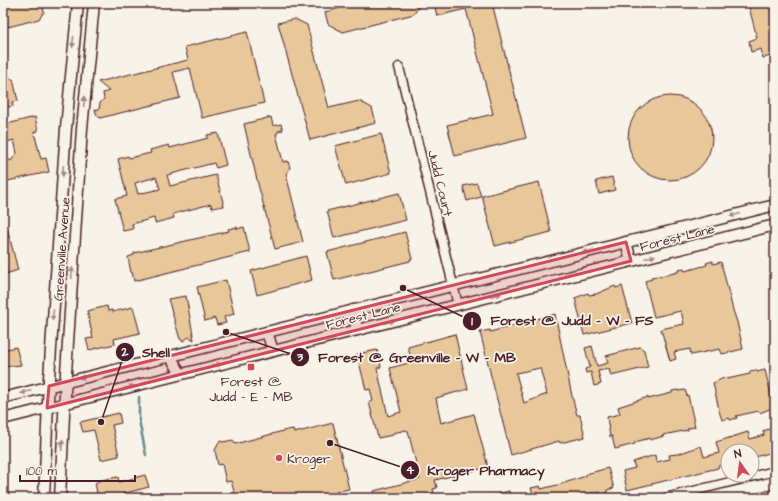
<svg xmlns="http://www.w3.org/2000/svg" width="778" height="501" viewBox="0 0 778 501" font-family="'Architects Daughter',sans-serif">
<rect width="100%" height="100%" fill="#f7f3e8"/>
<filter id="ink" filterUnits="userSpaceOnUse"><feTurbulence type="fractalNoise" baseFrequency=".025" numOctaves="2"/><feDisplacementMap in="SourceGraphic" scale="8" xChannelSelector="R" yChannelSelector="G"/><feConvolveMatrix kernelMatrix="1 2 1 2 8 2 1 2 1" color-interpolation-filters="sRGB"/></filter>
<g filter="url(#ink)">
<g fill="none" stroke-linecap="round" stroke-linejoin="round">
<polyline stroke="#6a8796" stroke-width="2.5" points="139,397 139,420 146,455"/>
</g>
<g fill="#e8c79a" stroke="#4a1f2b" fill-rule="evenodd">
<polygon points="3,3 42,3 44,12 39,19 8,27"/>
<polygon points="359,3 421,3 414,14 343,32 328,24 325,12"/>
<polygon points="434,3 492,3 526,138 455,156 447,125 493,114 466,9 437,16"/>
<polygon points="748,3 775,3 775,55 763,58 761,49 751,52 749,41 757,38"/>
<polygon points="295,19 307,25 329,108 359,101 372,108 376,123 310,140 278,23"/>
<polygon points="247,32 264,103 202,118 190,68 173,72 180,98 100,118 97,115 95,110 99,109 100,103 104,99 103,93 109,91 98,82 188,60 185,47"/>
<polygon points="8,73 10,79 13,79 18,101 12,102 13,106 3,108 3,74"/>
<circle cx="670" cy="138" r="42"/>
<polygon points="35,117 38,131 34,132 41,159 46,158 49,172 3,182 3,156 11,161 17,153 14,140 3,143 3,125"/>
<polygon points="271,117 273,126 281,124 283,130 278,131 278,133 276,134 283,162 288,161 290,168 286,174 303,242 275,249 257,180 244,124"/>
<path d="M218 133 226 165 216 168 214 163 167 175 170 186 216 175 224 206 212 208 211 204 173 214 174 218 155 223 154 218 132 224 133 229 123 231 115 199 127 196 118 159 128 156 129 158 151 153 150 150 169 145 170 148 208 138 207 135ZM156 177 160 189 138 194 135 183Z"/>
<polygon points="381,134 391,173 346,185 335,146"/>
<polygon points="612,177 615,190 599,194 596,181"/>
<polygon points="539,182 551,232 495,246 482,196"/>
<polygon points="477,183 481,197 467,201 463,186"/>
<polygon points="399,193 406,220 334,238 327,211"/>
<polygon points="3,220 5,220 18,270 3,275"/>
<polygon points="237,227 237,229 244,227 250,252 134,281 132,272 131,273 128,257 134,255 134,253 229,231 228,229"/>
<polygon points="405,232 412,259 410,259 410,261 334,280 327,252"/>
<polygon points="306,256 312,280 257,295 251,271"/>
<polygon points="713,261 713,264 721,262 733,310 737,322 743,349 722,354 720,349 691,355 690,349 674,352 676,359 670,361 661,329 684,324 681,311 654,317 645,281 652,279 651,277 658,276 658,277 678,272 678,270 684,269 685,271 707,265 706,263"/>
<polygon points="226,280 234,314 224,317 226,323 217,325 215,318 205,321 197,287"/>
<polygon points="615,286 616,288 622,286 632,323 584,335 575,298 588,293 589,295 596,294"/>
<polygon points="186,296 194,340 189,337 183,341 180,339 168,299"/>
<polygon points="107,306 108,311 112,310 112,312 133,307 140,333 114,339 115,344 89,350 86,339 93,338 87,311"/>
<path d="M555 314 572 396 577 415H580L585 437 560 443 559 441 511 455 480 332 490 330V332ZM540 368 547 394 524 403 516 373Z"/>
<polygon points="455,334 468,389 436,398 441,423 474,414 488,467 435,480 437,488 433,489 434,493 415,498 376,498 374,491 420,479 408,431 406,430 393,433 393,435 378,438 369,402 373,401 370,389 366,390 357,354 377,350 381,367 377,368 388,416 401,412 390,368 412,362 408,347"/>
<polygon points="592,346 597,366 608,363 606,356 640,347 644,350 648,367 611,376 609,369 598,371 601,384 594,386 591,372 586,373 585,369 590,367 585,348"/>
<polygon points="16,347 21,365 3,367 3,350"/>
<polygon points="756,370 757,372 765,370 774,407 760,413 759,411 736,416 737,418 730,420 729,418 722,420 720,414 713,383 726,377 727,379 750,374 750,371"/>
<polygon points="678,390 678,391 685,390 687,396 688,395 695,427 688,428 688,430 663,435 664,436 650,440 650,438 635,442 635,444 615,449 612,436 610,437 607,417 620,414 618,407 648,397 648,399 672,393 672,391"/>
<polygon points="119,413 121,423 112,425 119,456 101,460 94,430 83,432 80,422"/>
<polygon points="333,423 349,489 335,492 336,495 325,498 236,498 231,481 226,482 222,464 218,465 215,450 220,441 223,442 233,440 235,444 287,430 293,429 294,433"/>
<polygon points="772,428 773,433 775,433 775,454 770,455 769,453 752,458 752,451 728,451 728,464 718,466 718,468 627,490 623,471 635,468 633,462 655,455 656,462 670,459 669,455 678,454 701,446 704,457 719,453 716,442 748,432 750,439 764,435 763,431"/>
<polygon points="608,468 614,488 607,490 607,493 601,494 600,492 591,493 577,496 578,498 534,498 531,488 540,486 541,489 561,484 586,476 586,474"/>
<polygon points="145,475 149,487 122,494 123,498 98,498 95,483 101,480 118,477 119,482"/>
<polygon points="774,489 775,498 746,498 746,496"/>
<polygon points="509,491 511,498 490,498 490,496"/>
</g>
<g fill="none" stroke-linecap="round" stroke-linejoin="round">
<defs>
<g id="minor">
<polyline points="399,67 458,305"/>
<polyline points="665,498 775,471"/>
</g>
<g id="major">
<polyline points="626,242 631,261"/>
<polyline points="353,310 357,330"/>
<polyline points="267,332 273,351"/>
<polyline points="170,356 181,374"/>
<polyline points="3,398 775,205"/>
<polyline points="3,419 775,225"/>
<polyline points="44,498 49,378 66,128 78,3"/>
<polyline points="60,498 66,373 82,129 94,3"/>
</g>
</defs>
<use href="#minor" stroke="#4a1f2b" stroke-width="11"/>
<use href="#major" stroke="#4a1f2b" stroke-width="13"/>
<use href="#minor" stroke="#f7f3e8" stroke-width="8"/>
<use href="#major" stroke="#f7f3e8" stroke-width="10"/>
</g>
<defs><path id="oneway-solid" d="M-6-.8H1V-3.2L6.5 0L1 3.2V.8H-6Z"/></defs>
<g fill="#a0898a">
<use href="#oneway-solid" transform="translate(73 42) rotate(95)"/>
<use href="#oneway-solid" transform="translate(84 102) rotate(-85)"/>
<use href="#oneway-solid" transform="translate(63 171) rotate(94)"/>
<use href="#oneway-solid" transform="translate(735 215) rotate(166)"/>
<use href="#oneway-solid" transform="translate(588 251) rotate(166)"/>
<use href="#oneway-solid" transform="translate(650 257) rotate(-14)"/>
<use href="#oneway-solid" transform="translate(72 273) rotate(-86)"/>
<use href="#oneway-solid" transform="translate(496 295) rotate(-14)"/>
<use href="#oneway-solid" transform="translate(53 315) rotate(94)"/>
<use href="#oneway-solid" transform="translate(389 322) rotate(-14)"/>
<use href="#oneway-solid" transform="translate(216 365) rotate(-14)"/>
<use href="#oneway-solid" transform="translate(85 377) rotate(167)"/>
<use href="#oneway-solid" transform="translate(129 387) rotate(-14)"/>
<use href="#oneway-solid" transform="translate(26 392) rotate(166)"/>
<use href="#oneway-solid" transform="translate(62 445) rotate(-87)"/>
</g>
</g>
<path fill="#d1495b" fill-opacity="0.2" stroke="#d1495b" stroke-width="3" stroke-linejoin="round" d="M626 242 631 261 47 408 49 386Z"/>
<g fill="#d1495b" stroke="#f7f3e8" stroke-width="1.5">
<rect x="247" y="363" width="8" height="8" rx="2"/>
<circle cx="279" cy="458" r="4"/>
</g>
<g text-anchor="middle" stroke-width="3.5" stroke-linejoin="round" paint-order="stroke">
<g font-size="13" fill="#4a1f2b" stroke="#f7f3e8">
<text transform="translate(441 183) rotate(76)" y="5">Judd Court</text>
<text transform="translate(677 237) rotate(-14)" y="5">Forest Lane</text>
<text transform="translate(61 249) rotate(-86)" y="5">Greenville Avenue</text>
<text transform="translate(363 315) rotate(-14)" y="5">Forest Lane</text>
</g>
<g font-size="13" fill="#4a1f2b" stroke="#f7f3e8">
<text x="251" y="386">Forest @<tspan x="251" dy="15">Judd - E - MB</tspan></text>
<text x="287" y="463" text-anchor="start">Kroger</text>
</g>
</g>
<path fill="none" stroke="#4a1f2b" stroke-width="1.5" d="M403 288L472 321M101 422L125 352M226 332L300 357M330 443L410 470"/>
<g fill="#4a1f2b" stroke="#f7f3e8" stroke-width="1.5">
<circle cx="403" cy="288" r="4"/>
<circle cx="101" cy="422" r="4"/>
<circle cx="226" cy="332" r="4"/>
<circle cx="330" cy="443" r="4"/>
<circle cx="472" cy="321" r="10"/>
<circle cx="125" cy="352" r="10"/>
<circle cx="300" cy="357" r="10"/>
<circle cx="410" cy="470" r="10"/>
</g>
<g font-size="12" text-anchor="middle" font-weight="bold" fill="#fff">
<text x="472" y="325">1</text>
<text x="125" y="356">2</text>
<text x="300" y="361">3</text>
<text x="410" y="474">4</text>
</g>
<g font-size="14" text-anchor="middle" font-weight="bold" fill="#4a1f2b" stroke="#f7f3e8" stroke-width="3.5" stroke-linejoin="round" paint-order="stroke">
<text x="572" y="325">Forest @ Judd - W - FS</text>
<text x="156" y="357">Shell</text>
<text x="417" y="362">Forest @ Greenville - W - MB</text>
<text x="486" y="475">Kroger Pharmacy</text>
</g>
<rect width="778" height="501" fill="none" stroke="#f7f3e8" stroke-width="16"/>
<rect x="8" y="8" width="762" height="485" fill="none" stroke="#4a1f2b" stroke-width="1.5" filter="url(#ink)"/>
<g transform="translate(740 463) rotate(346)"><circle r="19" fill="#f7f3e8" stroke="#b29e9c"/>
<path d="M0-3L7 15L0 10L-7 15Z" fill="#d1495b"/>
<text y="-6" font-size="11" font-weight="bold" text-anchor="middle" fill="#4a1f2b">N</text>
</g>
<path d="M20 475v6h115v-6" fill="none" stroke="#4a1f2b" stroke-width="2"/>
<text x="26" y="475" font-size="12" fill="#4a1f2b" stroke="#f7f3e8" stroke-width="3" paint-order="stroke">100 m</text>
</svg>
